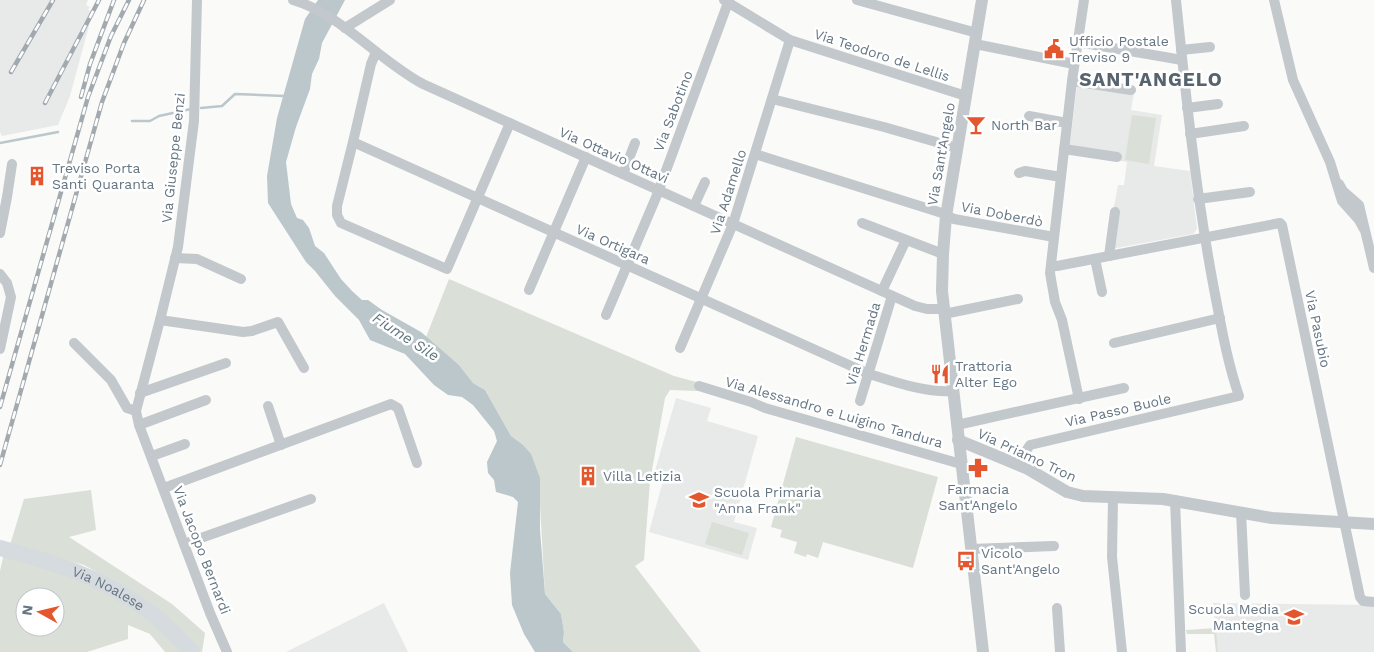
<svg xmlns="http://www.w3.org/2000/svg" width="1374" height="652" viewBox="0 0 1374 652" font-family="'Work Sans',sans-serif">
<rect width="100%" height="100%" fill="#fafaf8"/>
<g fill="#e8e9e9">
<polygon points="0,0 88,0 86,5 90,7 88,10 93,11 70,96 58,125 2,136 0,132"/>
<polygon points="1077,85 1134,93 1131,110 1162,115 1154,166 1190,171 1197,229 1193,234 1106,250 1118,185 1124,185 1127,162 1069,152"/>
<polygon points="676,398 711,408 707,421 758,436 734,522 757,528 748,560 649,532 664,477 654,474"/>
<polygon points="384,603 408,652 286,652"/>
<polygon points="1213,603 1374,605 1374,652 1218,652"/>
</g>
<g fill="#dadfd7" fill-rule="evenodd">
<polygon points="1132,115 1156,118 1149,164 1125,160"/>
<polygon points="449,279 674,376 700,383 698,391 670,390 665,398 650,481 644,560 635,566 701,652 573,652 563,642 564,632 561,614 545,594 540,505 522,444 511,436 485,390 473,383 459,365 426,337"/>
<polygon points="796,437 938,477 913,568 823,542 818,558 807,554 806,557 794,553 797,542 780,537 782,530 771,527"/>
<polygon points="91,490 96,530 69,537 172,604 205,633 202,652 197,652 134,593 84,565 10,545 24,499"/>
<polygon points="712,522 749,533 742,555 705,544"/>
<path d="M4 553 49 565 132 605 184 652H165L150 634 128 625V639L87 652H0V571ZM25 597H55V627H25Z"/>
<polygon points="1216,628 1218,652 1216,652 1214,634 1187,634 1186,630"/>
</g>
<polygon fill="#bbc7cb" points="318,0 345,0 322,43 319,59 312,74 310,89 296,127 286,162 291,204 297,218 303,220 309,228 315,246 324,253 341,279 352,291 362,300 368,300 382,310 421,332 459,365 473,383 485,390 511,436 522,444 531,454 540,478 540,530 545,594 561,614 564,632 563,642 573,652 535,652 524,634 512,605 510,573 518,502 513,497 496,492 494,480 488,473 487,462 497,441 494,431 473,405 462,397 448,395 434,385 405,354 370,340 359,320 335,296 315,271 306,262 268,203 267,176 277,118 305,19"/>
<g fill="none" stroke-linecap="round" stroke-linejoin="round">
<g stroke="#bbc7cb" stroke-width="2.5">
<polyline points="201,108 222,106 235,94 284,96"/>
<polyline points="132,121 150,121 159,116 191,109"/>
<polyline points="0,143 58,132"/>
</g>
<g stroke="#c3c8cc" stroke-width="10">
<polyline points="197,0 194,121 178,247 160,320 136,411 139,425 210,613 227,652"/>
<path d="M293 0C341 14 378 60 423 84L915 306 927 309H943"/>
<polyline points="724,0 790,40 966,96"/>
<polyline points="857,0 977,33"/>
<polyline points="1274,0 1293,80 1330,162 1342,201 1359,220 1364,229"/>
<polyline points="345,28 390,0"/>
<polyline points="1078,42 1182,60"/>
<polyline points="975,44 1074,64"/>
<polyline points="1181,50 1210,47"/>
<path d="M376 52 371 64 353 142 869 374C895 382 925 393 953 391"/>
<polyline points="1072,81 1131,90"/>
<polyline points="772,99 884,127 957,148"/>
<polyline points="1187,108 1218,104"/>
<polyline points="1029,116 1067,123"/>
<polyline points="1190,134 1244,126"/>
<polyline points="353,142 337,206 337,215 341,223 447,269 510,123"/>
<polyline points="1064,149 1117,157"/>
<polyline points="755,154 942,213 954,219 1054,237"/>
<polyline points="1019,173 1025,171 1061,177"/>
<polyline points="623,174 635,143"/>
<polyline points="1339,184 1343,191 1359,205 1374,268"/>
<polyline points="1198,199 1250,192"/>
<polyline points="694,206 705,182"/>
<polyline points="862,223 943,254"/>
<polyline points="0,233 7,197 12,164"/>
<polyline points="1109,256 1115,212"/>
<polyline points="175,258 197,259 241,279"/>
<polyline points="1095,259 1102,292"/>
<polyline points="1051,266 1057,266 1280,223 1282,225 1360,597 1363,601 1374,602"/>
<polyline points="0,274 7,283 11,297 0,349"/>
<polyline points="529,290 586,157"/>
<polyline points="882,291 906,240"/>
<polyline points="944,314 1018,299"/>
<polyline points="606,315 657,195 729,0"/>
<polyline points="160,320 243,332 252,331 278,322 304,368"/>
<polyline points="74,343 111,380 127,408 136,411"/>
<polyline points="1114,343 1220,318"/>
<polyline points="680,348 733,224 790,40"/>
<polyline points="699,386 751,402 765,408 961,464"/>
<polyline points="140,393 226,363"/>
<polyline points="1079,399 1062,320 1055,302 1050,273 1072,81 1084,0"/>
<polyline points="860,401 892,296"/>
<polyline points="268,406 281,445"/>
<polyline points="139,425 206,400"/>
<polyline points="957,425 1124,388"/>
<polyline points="152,456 185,444"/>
<path d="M1028 469 1026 451 1030 445 1239 396C1227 361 1221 325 1214 289 1196 194 1186 97 1176 0"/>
<polyline points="164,488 391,404 398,408 417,463"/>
<polyline points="1113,498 1112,557 1122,652"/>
<polyline points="1175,500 1181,652"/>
<polyline points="1241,512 1245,595"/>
<polyline points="184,544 311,499"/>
<polyline points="971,549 1054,546"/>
<polyline points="1057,608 1060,652"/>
</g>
<g stroke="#c3c8cc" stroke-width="12">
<polyline points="982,0 946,216 943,254 942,291 983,652"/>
<polyline points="958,440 1028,469 1067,492 1083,496 1163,499 1272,518 1374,524"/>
</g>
<path stroke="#d6dbdf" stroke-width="16" id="s1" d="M0 548C55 563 100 576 147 610 164 622 178 638 192 652"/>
<defs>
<g id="rail">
<polyline points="11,72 53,0"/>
<polyline points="81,97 90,64 114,0"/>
<polyline points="45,103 99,0"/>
<polyline points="0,407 88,97 111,36 129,0"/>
<polyline points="0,465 102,102 124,43 144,0"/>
</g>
</defs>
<use href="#rail" stroke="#a2aab0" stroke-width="4.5"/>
<use href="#rail" stroke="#fff" stroke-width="2.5" stroke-dasharray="8" stroke-linecap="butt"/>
</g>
<defs>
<symbol id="civic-bare" viewBox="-9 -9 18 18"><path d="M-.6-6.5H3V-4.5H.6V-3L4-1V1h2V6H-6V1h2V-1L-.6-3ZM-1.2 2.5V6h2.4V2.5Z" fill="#e4572e" stroke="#fff" stroke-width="2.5" paint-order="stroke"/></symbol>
<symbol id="bar-bare" viewBox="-9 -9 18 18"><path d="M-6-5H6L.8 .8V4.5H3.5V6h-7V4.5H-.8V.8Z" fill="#e4572e" stroke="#fff" stroke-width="2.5" paint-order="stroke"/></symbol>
<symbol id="building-bare" viewBox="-9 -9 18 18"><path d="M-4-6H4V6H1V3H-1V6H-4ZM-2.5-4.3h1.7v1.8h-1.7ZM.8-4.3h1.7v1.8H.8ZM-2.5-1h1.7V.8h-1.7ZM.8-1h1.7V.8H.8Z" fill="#e4572e" stroke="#fff" stroke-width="2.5" paint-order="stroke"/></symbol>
<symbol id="restaurant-bare" viewBox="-9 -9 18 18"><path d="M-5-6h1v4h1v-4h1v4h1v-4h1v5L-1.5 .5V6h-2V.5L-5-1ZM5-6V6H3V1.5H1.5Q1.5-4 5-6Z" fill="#e4572e" stroke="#fff" stroke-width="2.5" paint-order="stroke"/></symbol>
<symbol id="pharmacy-bare" viewBox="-9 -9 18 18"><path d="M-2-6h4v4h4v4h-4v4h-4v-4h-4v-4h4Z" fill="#e4572e" stroke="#fff" stroke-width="2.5" paint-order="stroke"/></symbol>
<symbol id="school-bare" viewBox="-9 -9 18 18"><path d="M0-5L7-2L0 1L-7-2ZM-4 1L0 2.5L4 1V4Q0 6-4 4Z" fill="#e4572e" stroke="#fff" stroke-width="2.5" paint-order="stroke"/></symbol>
<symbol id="bus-bare" viewBox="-9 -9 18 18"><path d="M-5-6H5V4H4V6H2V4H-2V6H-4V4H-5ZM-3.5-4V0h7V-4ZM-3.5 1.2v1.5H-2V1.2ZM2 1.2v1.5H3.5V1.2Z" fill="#e4572e" stroke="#fff" stroke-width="2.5" paint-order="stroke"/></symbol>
</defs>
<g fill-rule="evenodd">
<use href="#civic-bare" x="1040" y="35" width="28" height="28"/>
<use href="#bar-bare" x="962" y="111" width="28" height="28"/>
<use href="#building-bare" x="23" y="162" width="28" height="28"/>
<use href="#restaurant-bare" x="926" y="360" width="28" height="28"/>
<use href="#pharmacy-bare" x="964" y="454" width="28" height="28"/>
<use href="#building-bare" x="574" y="462" width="28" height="28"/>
<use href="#school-bare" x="685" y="486" width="28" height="28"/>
<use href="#bus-bare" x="952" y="547" width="28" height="28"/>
<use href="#school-bare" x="1280" y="603" width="28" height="28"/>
</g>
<g text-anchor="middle" stroke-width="5" stroke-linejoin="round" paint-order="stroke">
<g font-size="14" fill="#657683" stroke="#fff" text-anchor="start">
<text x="1069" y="46">Ufficio Postale<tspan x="1069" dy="16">Treviso 9</tspan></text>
<text x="991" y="130">North Bar</text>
<text x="52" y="173">Treviso Porta<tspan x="52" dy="16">Santi Quaranta</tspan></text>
<text x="955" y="371">Trattoria<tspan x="955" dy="16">Alter Ego</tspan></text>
<text x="603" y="481">Villa Letizia</text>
<text x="978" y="494" text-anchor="middle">Farmacia<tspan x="978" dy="16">Sant'Angelo</tspan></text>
<text x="714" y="497">Scuola Primaria<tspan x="714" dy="16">"Anna Frank"</tspan></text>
<text x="981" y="558">Vicolo<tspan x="981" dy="16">Sant'Angelo</tspan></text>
<text x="1279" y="614" text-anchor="end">Scuola Media<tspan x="1279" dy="16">Mantegna</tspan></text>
</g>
<g font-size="14" fill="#657683" stroke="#fff">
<text transform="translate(882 55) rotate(18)" y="5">Via Teodoro de Lellis</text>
<text transform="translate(673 111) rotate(-69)" y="5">Via Sabotino</text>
<text transform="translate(941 154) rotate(-80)" y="5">Via Sant'Angelo</text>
<text transform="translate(614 155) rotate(24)" y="5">Via Ottavio Ottavi</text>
<text transform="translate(173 158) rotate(-84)" y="5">Via Giuseppe Benzi</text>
<text transform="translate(728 192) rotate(-72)" y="5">Via Adamello</text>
<text transform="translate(1002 214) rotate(11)" y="5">Via Doberdò</text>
<text transform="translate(613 244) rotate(24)" y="5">Via Ortigara</text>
<text transform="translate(1318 329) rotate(78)" y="5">Via Pasubio</text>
<text transform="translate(863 344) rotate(-73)" y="5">Via Hermada</text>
<text transform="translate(1118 410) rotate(-13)" y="5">Via Passo Buole</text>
<text transform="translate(834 412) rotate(16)" y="5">Via Alessandro e Luigino Tandura</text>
<text transform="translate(1027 455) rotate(25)" y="5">Via Priamo Tron</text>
<text transform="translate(202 550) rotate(69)" y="5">Via Jacopo Bernardi</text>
<text dy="5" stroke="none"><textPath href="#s1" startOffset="116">Via Noalese</textPath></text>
</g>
<g font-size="15" font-style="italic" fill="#60757c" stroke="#fff">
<text transform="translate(406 337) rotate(33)" y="5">Fiume Sile</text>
</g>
<g font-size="19" font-weight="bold" letter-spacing="1" fill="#57646e" stroke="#fff">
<text x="1151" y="86">SANT'ANGELO</text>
</g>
</g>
<g transform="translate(40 612) rotate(278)"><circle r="24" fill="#ffffff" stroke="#c1c8cd"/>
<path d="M0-4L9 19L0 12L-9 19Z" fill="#e4572e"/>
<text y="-8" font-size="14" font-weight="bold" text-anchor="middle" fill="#657683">N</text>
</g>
</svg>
